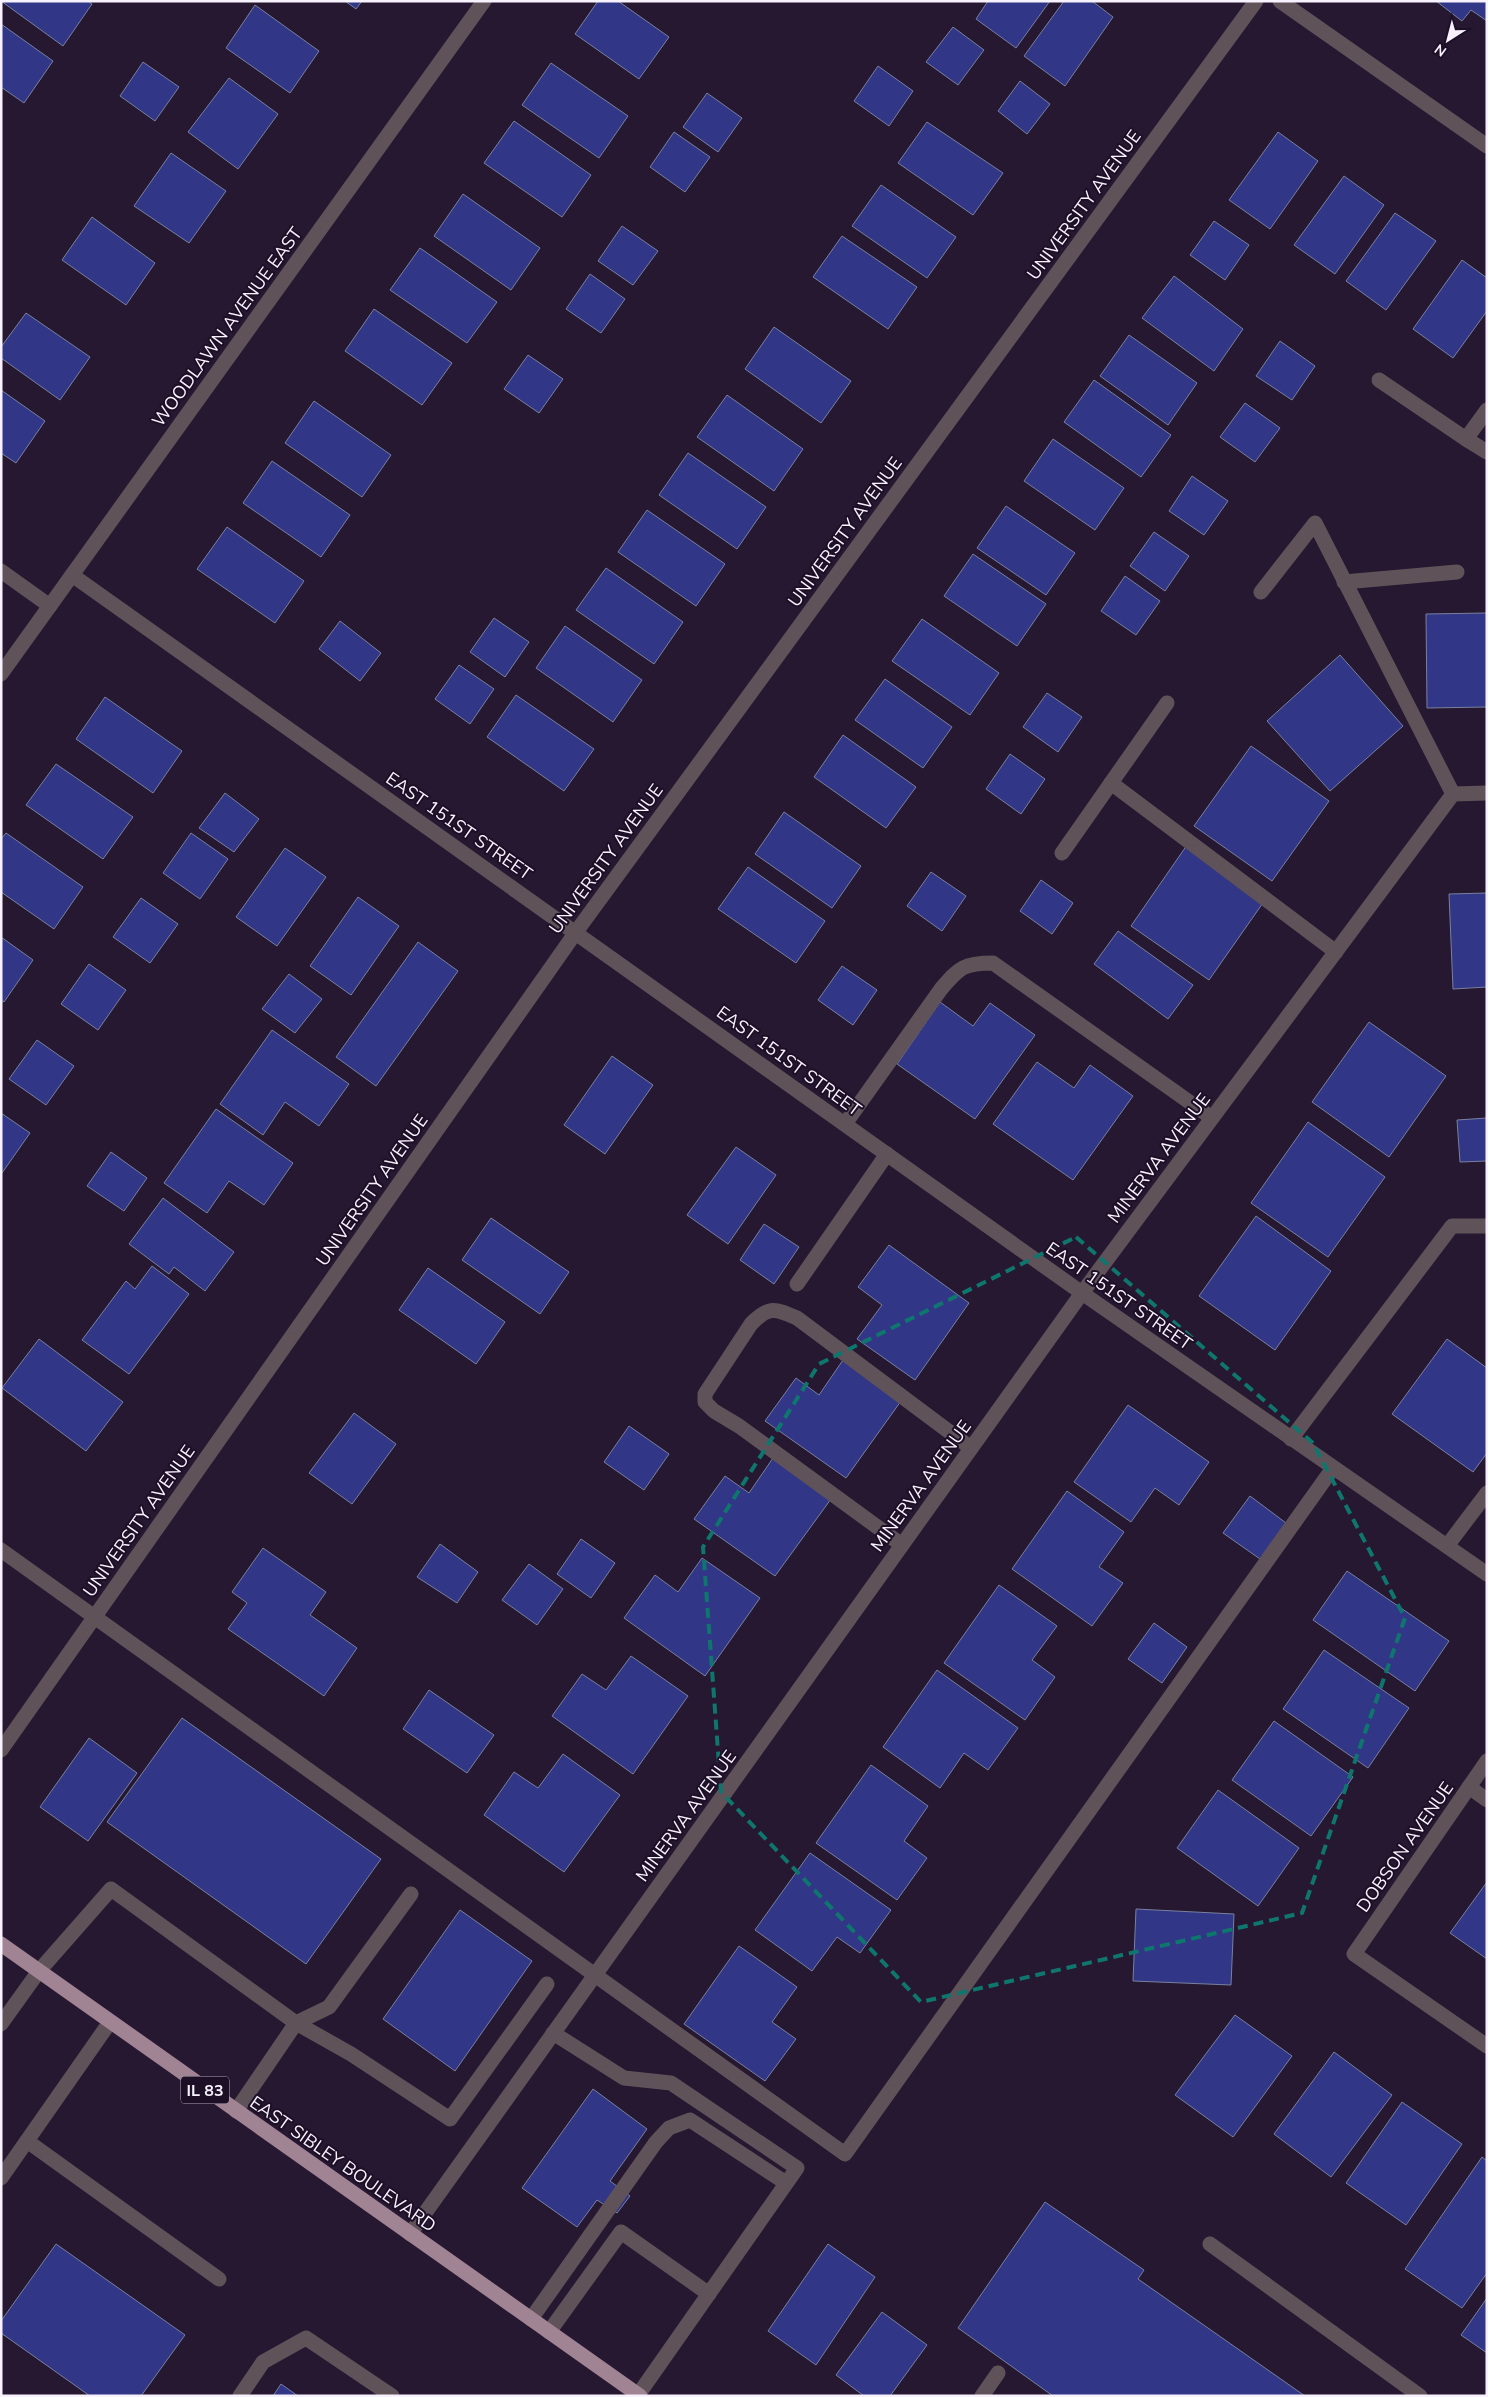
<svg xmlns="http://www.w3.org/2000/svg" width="1488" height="2397" viewBox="0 0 1488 2397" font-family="'Nunito Sans',sans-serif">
<rect width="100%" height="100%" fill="#261830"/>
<g fill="#313786" stroke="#79809f">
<polygon points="1,1 88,1 92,4 63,46"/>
<polygon points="345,1 362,1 356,9"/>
<polygon points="598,1 618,1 669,37 639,79 575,34"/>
<polygon points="988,1 1050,1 1016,48 976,19"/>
<polygon points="1064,1 1092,1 1113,17 1065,86 1024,56"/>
<polygon points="1436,1 1487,1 1487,21 1471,10 1462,21"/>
<polygon points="255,5 319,51 290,93 226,48"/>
<polygon points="1,24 53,61 24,103 1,87"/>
<polygon points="953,27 984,50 958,85 926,62"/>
<polygon points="143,62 179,87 155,121 120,96"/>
<polygon points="551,63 628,116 599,158 522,105"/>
<polygon points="878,66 913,91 889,126 854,101"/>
<polygon points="229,78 278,114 238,169 188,132"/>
<polygon points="1020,81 1050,104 1027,134 998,111"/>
<polygon points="707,93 742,118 718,152 683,127"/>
<polygon points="514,121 591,175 562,217 484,163"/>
<polygon points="927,122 1003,173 973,215 898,163"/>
<polygon points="674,132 710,157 685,192 650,167"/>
<polygon points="1278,132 1318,161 1270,229 1229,200"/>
<polygon points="171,153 226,191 189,243 134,206"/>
<polygon points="1344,176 1384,205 1335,274 1294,245"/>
<polygon points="881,185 956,237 927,278 852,226"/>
<polygon points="463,194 540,248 511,290 434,236"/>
<polygon points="1395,213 1436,241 1386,310 1346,281"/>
<polygon points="92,217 155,263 126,305 62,260"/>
<polygon points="1214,221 1249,245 1225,280 1190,255"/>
<polygon points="622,226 658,251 633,285 598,261"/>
<polygon points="842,236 917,287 888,329 813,277"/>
<polygon points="420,248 497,302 467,343 390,290"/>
<polygon points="1462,260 1487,278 1487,311 1453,358 1413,329"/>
<polygon points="590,274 625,299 601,333 566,309"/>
<polygon points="1174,276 1243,329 1214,371 1142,318"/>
<polygon points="374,309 452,363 422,405 345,351"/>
<polygon points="26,313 90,357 60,400 1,358 1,347"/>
<polygon points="774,327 851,381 821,423 745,369"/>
<polygon points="1129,335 1197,383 1168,425 1100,376"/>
<polygon points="1280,341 1315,366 1292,400 1256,376"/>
<polygon points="528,355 563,379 539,413 504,389"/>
<polygon points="1094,380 1171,435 1141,477 1064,422"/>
<polygon points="1,390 45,421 16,463 1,453"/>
<polygon points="727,395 803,449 774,491 697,437"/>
<polygon points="314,401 391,455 362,497 285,443"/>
<polygon points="1245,403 1280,428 1255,462 1220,437"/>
<polygon points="1053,439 1124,488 1095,530 1024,481"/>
<polygon points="688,453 766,507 737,549 659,495"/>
<polygon points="272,461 350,515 321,557 243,503"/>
<polygon points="1192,476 1228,501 1204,535 1169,511"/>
<polygon points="1006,506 1075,553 1046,595 977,548"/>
<polygon points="647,510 725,564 696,606 618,552"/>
<polygon points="227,527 304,581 275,623 197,569"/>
<polygon points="1154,532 1189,556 1165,591 1130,566"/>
<polygon points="973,554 1046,604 1017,646 944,596"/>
<polygon points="606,568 683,622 654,664 576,610"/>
<polygon points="1125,576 1160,601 1136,635 1101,611"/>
<polygon points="1487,613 1487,707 1427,708 1426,614"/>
<polygon points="494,618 529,642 505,677 470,652"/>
<polygon points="922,619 999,673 970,715 892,661"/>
<polygon points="340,621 381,653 360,681 319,649"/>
<polygon points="565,626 642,680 613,722 536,668"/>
<polygon points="1340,655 1403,726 1330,791 1267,721"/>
<polygon points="459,665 494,689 470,724 435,699"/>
<polygon points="885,679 952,727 923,768 855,720"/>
<polygon points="1047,693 1082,717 1058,752 1023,727"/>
<polygon points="516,695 594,749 564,791 487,737"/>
<polygon points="105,697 182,751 153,793 76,739"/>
<polygon points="843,735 916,787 886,828 814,777"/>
<polygon points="1251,746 1329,801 1272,881 1194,826"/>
<polygon points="1010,754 1045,779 1021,814 986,789"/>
<polygon points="56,764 133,817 103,859 26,805"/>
<polygon points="225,793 259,819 234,852 199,828"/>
<polygon points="784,812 861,866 832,908 755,854"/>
<polygon points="6,833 83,887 54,929 1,892 1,839"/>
<polygon points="191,833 228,859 200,899 163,873"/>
<polygon points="1187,845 1265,900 1209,980 1131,926"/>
<polygon points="285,848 326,877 277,946 236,917"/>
<polygon points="748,867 825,921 796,963 718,909"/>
<polygon points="931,872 966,896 942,931 907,906"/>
<polygon points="1041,880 1073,903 1052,934 1020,911"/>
<polygon points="1487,893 1487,987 1453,989 1449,894"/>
<polygon points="358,897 399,926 351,995 310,966"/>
<polygon points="141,898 178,924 150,963 113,937"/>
<polygon points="1118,931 1193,985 1168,1019 1094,964"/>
<polygon points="1,937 33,960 4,1002 1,1000"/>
<polygon points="418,942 458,971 376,1086 336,1057"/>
<polygon points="89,964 126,990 98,1030 61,1004"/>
<polygon points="842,966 877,990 853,1025 818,1000"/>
<polygon points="289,974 322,999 295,1033 262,1009"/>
<polygon points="940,1002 973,1026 990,1003 1035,1035 975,1119 897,1064"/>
<polygon points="1369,1022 1446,1076 1389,1157 1312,1102"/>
<polygon points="272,1030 349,1084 319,1126 285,1102 263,1135 220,1104"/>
<polygon points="37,1040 74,1066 46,1105 9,1079"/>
<polygon points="612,1056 653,1085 605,1154 564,1125"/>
<polygon points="1037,1062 1074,1088 1090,1065 1133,1096 1073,1180 993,1124"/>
<polygon points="216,1109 293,1163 264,1205 229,1181 207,1213 164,1183"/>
<polygon points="1,1113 30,1133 2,1173 1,1172"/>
<polygon points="1487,1118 1487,1161 1460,1162 1457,1120"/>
<polygon points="1308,1122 1385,1177 1328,1257 1251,1203"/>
<polygon points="736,1147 776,1175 728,1244 687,1215"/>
<polygon points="111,1152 147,1178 124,1211 87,1186"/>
<polygon points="163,1198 234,1252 205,1291 174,1267 169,1274 129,1244"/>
<polygon points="1256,1216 1331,1271 1275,1350 1199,1296"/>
<polygon points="491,1218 569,1272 540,1314 462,1260"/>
<polygon points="764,1224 799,1247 774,1284 740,1260"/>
<polygon points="889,1245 969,1303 915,1380 857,1339 882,1305 858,1287"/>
<polygon points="152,1266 189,1294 129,1374 82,1340 126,1281 135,1289"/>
<polygon points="428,1268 505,1322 476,1364 399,1310"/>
<polygon points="39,1339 123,1402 86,1451 2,1388"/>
<polygon points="1447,1339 1487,1368 1487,1453 1473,1472 1392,1414"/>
<polygon points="843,1360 901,1401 846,1478 765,1421 796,1378 819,1395"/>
<polygon points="1128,1405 1209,1462 1179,1505 1155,1488 1131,1522 1074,1482"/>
<polygon points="354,1413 396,1444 352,1504 309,1473"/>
<polygon points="629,1426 669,1454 644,1490 604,1462"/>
<polygon points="773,1458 831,1499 775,1576 694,1519 725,1476 749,1493"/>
<polygon points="1067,1491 1124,1532 1099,1567 1123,1583 1092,1626 1012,1569"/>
<polygon points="1250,1496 1286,1523 1260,1559 1223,1533"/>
<polygon points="581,1539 615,1563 591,1598 557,1574"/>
<polygon points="440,1544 478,1572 457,1603 417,1577"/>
<polygon points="263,1548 326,1592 310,1615 357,1648 324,1696 228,1629 247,1603 232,1592"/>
<polygon points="702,1558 760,1598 705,1676 624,1618 655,1575 678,1592"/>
<polygon points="529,1564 563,1589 537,1625 502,1600"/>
<polygon points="1347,1571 1449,1641 1415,1691 1313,1620"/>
<polygon points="999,1585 1057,1626 1032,1660 1055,1677 1025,1720 944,1663"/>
<polygon points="1154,1623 1187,1647 1162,1683 1128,1659"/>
<polygon points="1324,1650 1409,1708 1368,1768 1283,1709"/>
<polygon points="631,1656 688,1696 633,1774 552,1716 582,1674 606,1690"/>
<polygon points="937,1670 1018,1728 988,1770 964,1753 940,1788 883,1747"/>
<polygon points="429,1690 494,1735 467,1773 403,1729"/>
<polygon points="182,1718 381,1859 306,1964 107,1822"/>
<polygon points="1274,1721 1353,1777 1311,1836 1232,1780"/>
<polygon points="89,1738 137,1773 88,1841 40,1807"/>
<polygon points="563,1754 620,1795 564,1872 484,1815 514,1772 538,1788"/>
<polygon points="871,1765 928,1806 904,1841 927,1858 897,1900 816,1843"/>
<polygon points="1218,1790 1299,1848 1258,1906 1177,1848"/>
<polygon points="810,1853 891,1910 860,1953 837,1937 812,1971 755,1930"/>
<polygon points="1487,1882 1487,1959 1450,1933"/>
<polygon points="1136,1909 1234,1914 1231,1985 1133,1981"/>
<polygon points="460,1910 532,1961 455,2071 383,2019"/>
<polygon points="739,1946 797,1987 772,2022 796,2039 765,2081 684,2024"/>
<polygon points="1235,2015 1292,2056 1233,2137 1175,2095"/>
<polygon points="1334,2052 1392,2095 1331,2177 1274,2134"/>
<polygon points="593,2089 647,2129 610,2181 630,2196 617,2213 597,2200 577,2227 522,2188"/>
<polygon points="1402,2102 1462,2144 1406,2225 1346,2183"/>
<polygon points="1482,2157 1487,2161 1487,2273 1462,2308 1405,2269"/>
<polygon points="1045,2202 1144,2270 1138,2279 1305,2396 1053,2396 958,2328"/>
<polygon points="56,2244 185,2335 141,2396 90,2396 1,2333 1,2321"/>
<polygon points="828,2244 875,2277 816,2365 768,2331"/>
<polygon points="1487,2298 1487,2353 1461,2335"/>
<polygon points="882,2312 927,2345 890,2396 864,2396 836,2375"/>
<polygon points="281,2384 298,2396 273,2396"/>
</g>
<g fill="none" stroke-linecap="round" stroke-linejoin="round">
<g stroke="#605259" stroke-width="15">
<polyline points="1379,380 1466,439"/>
<polyline points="1487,410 1466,439 1487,452"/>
<polyline points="1344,582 1457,572"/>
<polyline points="1261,592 1315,523 1453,794"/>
<polyline points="1111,783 1336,952"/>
<polyline points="1062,853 1167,703"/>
<path d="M845 1124 941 989C960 967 964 963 993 963L1212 1118"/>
<polyline points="797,1284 887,1154"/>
<polyline points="1291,1439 1452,1226 1487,1226"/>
<path d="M902 1545 739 1426 714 1411 705 1402V1394L751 1324C769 1305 776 1309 797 1318L971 1448"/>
<polyline points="1447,1546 1487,1493"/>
<polyline points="1,1550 845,2154 1333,1468"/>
<polyline points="1469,1787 1487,1800"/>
<polyline points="1,2024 39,1971 111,1889 296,2023 351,2054 450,2119 547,1984"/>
<polyline points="553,2033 624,2078 671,2083 797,2168 638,2395"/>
<polyline points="236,2111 296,2023 329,2007 411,1894"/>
<polyline points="27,2141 219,2279"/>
<polyline points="1,2178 110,2022"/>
<polyline points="1210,2244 1420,2396"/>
<polyline points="531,2319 656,2142 669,2128 690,2120 786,2183"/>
<polyline points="549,2332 621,2232 709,2294"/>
<polyline points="240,2396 263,2362 306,2338 392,2396"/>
<polyline points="982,2396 998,2373"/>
</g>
<g stroke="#605259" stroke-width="15">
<polyline points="1280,1 1487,146"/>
<polyline points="1,571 50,606"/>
<polyline points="72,575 1082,1293 1487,1574"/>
<polyline points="1,674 484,1"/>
<polyline points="1,1750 576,932 1256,1"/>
<polyline points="1487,1761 1354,1954 1487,2046"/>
<polyline points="410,2234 1082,1293 1453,794 1487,793"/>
</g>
<polyline stroke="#a18494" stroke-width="15" points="1,1944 640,2396"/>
</g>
<path fill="none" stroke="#0f766e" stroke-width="4" stroke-dasharray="10 6" stroke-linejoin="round" d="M1076 1237 1313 1443 1405 1618 1302 1913 921 2002 721 1792 703 1547 819 1364Z"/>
<g text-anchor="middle" stroke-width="4" stroke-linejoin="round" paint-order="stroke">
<rect fill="#1c0f26" stroke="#b6adbd" stroke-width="1" x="181" y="2076.5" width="48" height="27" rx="4"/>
<g font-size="16" font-weight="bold" fill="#f8f1fe">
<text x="205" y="2096">IL 83</text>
</g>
<g font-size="18" fill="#f8f1fe" stroke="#1c0f26">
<text transform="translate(1084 205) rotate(-54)" y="6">UNIVERSITY AVENUE</text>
<text transform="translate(227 327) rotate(-54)" y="6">WOODLAWN AVENUE EAST</text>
<text transform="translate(845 532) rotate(-54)" y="6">UNIVERSITY AVENUE</text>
<text transform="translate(459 826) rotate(35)" y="6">EAST 151ST STREET</text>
<text transform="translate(606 859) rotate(-54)" y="6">UNIVERSITY AVENUE</text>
<text transform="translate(789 1061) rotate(36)" y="6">EAST 151ST STREET</text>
<text transform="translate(1159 1158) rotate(-53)" y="6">MINERVA AVENUE</text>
<text transform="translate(372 1190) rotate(-55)" y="6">UNIVERSITY AVENUE</text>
<text transform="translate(1119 1296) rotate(35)" y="6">EAST 151ST STREET</text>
<text transform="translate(921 1486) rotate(-54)" y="6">MINERVA AVENUE</text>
<text transform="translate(139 1521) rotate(-55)" y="6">UNIVERSITY AVENUE</text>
<text transform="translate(686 1816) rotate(-54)" y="6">MINERVA AVENUE</text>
<text transform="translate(1405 1847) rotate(-55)" y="6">DOBSON AVENUE</text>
<text transform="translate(343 2164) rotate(35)" y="6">EAST SIBLEY BOULEVARD</text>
</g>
</g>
<rect width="1488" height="2397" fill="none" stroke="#f8f1fe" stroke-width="5"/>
<g transform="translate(1448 40) rotate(216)" stroke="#1c0f26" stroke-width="4" paint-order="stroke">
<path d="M0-4L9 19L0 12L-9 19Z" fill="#f8f1fe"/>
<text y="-8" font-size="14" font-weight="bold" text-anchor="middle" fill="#f8f1fe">N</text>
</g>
</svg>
